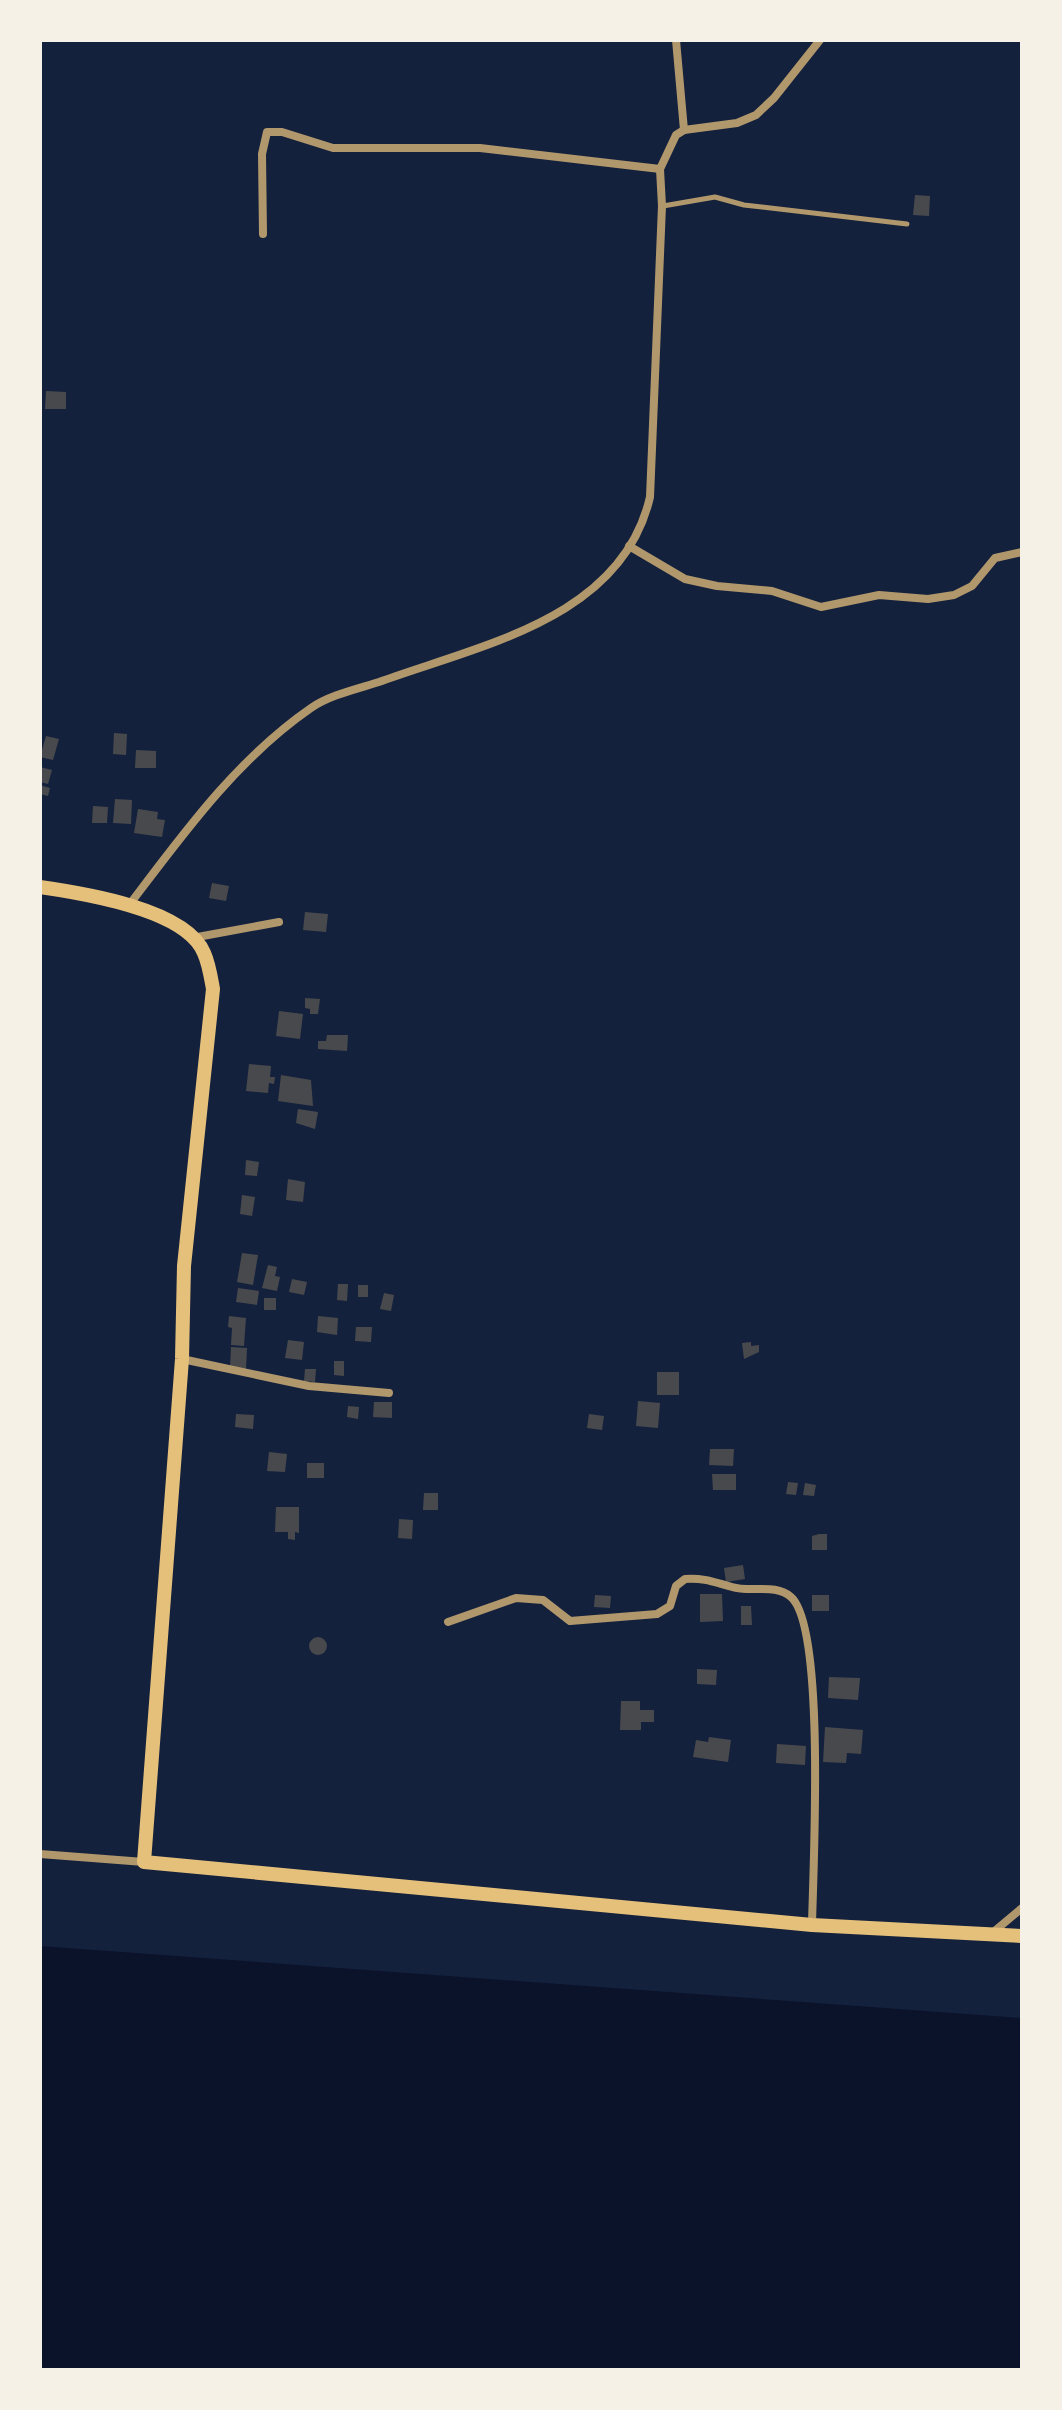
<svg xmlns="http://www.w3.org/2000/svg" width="1062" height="2410" viewBox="0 0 1062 2410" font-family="Lato,sans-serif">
<rect width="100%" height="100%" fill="#14213d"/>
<polygon fill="#0b132b" points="40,1946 1022,2018 1022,2370 40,2370"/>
<g fill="#48494c">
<polygon points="915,195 930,196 929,216 913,215"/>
<polygon points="46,391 66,392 66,409 45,409"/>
<polygon points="114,733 127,734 126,755 113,754"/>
<polygon points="46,736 59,739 53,760 40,757"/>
<polygon points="136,750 156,751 156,768 135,768"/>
<polygon points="40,767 52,770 48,784 40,782"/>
<polygon points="40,785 50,788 48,796 40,794"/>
<polygon points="115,799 132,800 131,824 113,823"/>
<polygon points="93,806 108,807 107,823 92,823"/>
<polygon points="138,809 158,812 157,819 165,820 162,837 134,833"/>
<polygon points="212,883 229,886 226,901 209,898"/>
<polygon points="305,912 328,914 326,932 303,930"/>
<polygon points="305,998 320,999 318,1014 310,1014 310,1009 305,1008"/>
<polygon points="279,1011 303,1014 300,1039 276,1036"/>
<polygon points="327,1035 348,1035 347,1051 318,1049 318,1041 326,1041"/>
<polygon points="249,1064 271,1066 270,1077 275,1077 274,1084 269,1083 268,1093 246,1091"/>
<polygon points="281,1075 311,1080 313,1106 278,1101"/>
<polygon points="298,1109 318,1112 315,1129 296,1123"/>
<polygon points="246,1160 259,1162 257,1176 245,1175"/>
<polygon points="288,1179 305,1182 303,1202 286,1200"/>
<polygon points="242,1195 255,1197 252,1216 240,1214"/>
<polygon points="242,1253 258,1255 253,1285 237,1282"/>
<polygon points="268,1265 277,1267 275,1276 280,1277 277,1291 262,1288"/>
<polygon points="292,1279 307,1282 304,1295 289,1292"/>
<polygon points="338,1284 348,1284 347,1301 337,1300"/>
<rect x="358" y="1285" width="10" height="12"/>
<polygon points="238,1288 259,1291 257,1305 236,1302"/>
<polygon points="384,1293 394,1295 391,1311 380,1309"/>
<rect x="264" y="1298" width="12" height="12"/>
<polygon points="229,1316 246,1318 244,1346 231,1345 232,1328 228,1327"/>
<polygon points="318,1316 338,1318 337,1335 317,1332"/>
<polygon points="356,1327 372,1327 371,1342 355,1341"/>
<polygon points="288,1340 304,1342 302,1360 285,1358"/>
<polygon points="751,1342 751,1346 759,1345 759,1352 744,1359 742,1343"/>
<polygon points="231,1347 247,1348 246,1369 230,1368"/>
<polygon points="334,1361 344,1361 344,1376 334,1375"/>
<polygon points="305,1369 316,1369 315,1382 304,1381"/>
<rect x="657" y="1372" width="22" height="23"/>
<polygon points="638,1401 660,1403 658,1428 636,1426"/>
<polygon points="374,1402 392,1402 392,1418 373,1417"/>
<polygon points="348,1406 359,1407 358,1419 347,1417"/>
<polygon points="236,1414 254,1415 253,1429 235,1427"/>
<polygon points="589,1414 604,1416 602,1430 587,1428"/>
<polygon points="710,1449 734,1449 733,1466 709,1465"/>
<polygon points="269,1452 287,1454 285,1472 267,1471"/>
<rect x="307" y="1463" width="17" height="15"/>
<polygon points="712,1474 736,1474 736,1490 713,1490"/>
<polygon points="788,1482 798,1483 796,1495 786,1494"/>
<polygon points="805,1483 816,1485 814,1496 803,1495"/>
<polygon points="424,1493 438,1493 438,1510 423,1510"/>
<polygon points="276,1507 299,1507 299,1533 295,1532 295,1540 288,1539 288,1532 275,1532"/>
<polygon points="399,1519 413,1520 412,1539 398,1538"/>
<polygon points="819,1534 827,1534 827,1550 812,1550 812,1536"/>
<polygon points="743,1565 745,1579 726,1582 724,1568"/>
<polygon points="700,1594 722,1594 723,1621 700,1622"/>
<polygon points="595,1595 611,1596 610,1608 594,1607"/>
<rect x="812" y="1595" width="17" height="16"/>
<polygon points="741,1606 751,1606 752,1625 741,1625"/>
<circle cx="318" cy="1646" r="9"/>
<polygon points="697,1669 717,1670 716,1685 697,1684"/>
<polygon points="829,1677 860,1678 858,1700 828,1698"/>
<polygon points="621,1701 640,1701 640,1710 654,1710 654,1722 641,1722 641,1730 620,1730"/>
<polygon points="825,1727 863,1730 861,1754 847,1753 846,1763 823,1762"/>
<polygon points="709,1737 731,1740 728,1762 693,1757 696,1740 708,1742"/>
<polygon points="777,1744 806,1746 805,1765 776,1763"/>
</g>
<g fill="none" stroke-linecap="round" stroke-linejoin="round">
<polyline stroke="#b1986c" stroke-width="5" points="663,206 715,197 744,205 907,224"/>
<g stroke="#b1986c" stroke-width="8">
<polyline points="676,40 684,130"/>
<polyline points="263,234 262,154 267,132 282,132 333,148 480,148 660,169"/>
<polyline points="629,546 685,579 717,586 772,591 821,607 879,595 928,599 954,595 972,586 995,558 1022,552"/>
<path d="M130 904C183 834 237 759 311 708 330 695 357 689 379 682 480 645 622 619 650 497L662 206 660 169 676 135 684 130 737 123 756 115 774 98 820 40"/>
<polyline points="192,938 279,922"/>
<polyline points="182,1359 309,1386 389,1393"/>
<path d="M448 1622 516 1598 543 1600 570 1621 657 1614 670 1606 676 1586 685 1579C706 1578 713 1582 732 1587 751 1593 775 1583 791 1597 826 1628 813 1870 812 1925"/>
<polyline points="40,1854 144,1862"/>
<polyline points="991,1934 1022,1908"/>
</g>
<path stroke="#e5c07b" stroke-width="14" d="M40 887C82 893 186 909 204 953 209 964 211 978 213 989L184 1266 182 1359 144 1862 812 1925 1022 1936"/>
</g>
<rect width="1062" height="2410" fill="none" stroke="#f6f1e7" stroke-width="84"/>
</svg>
